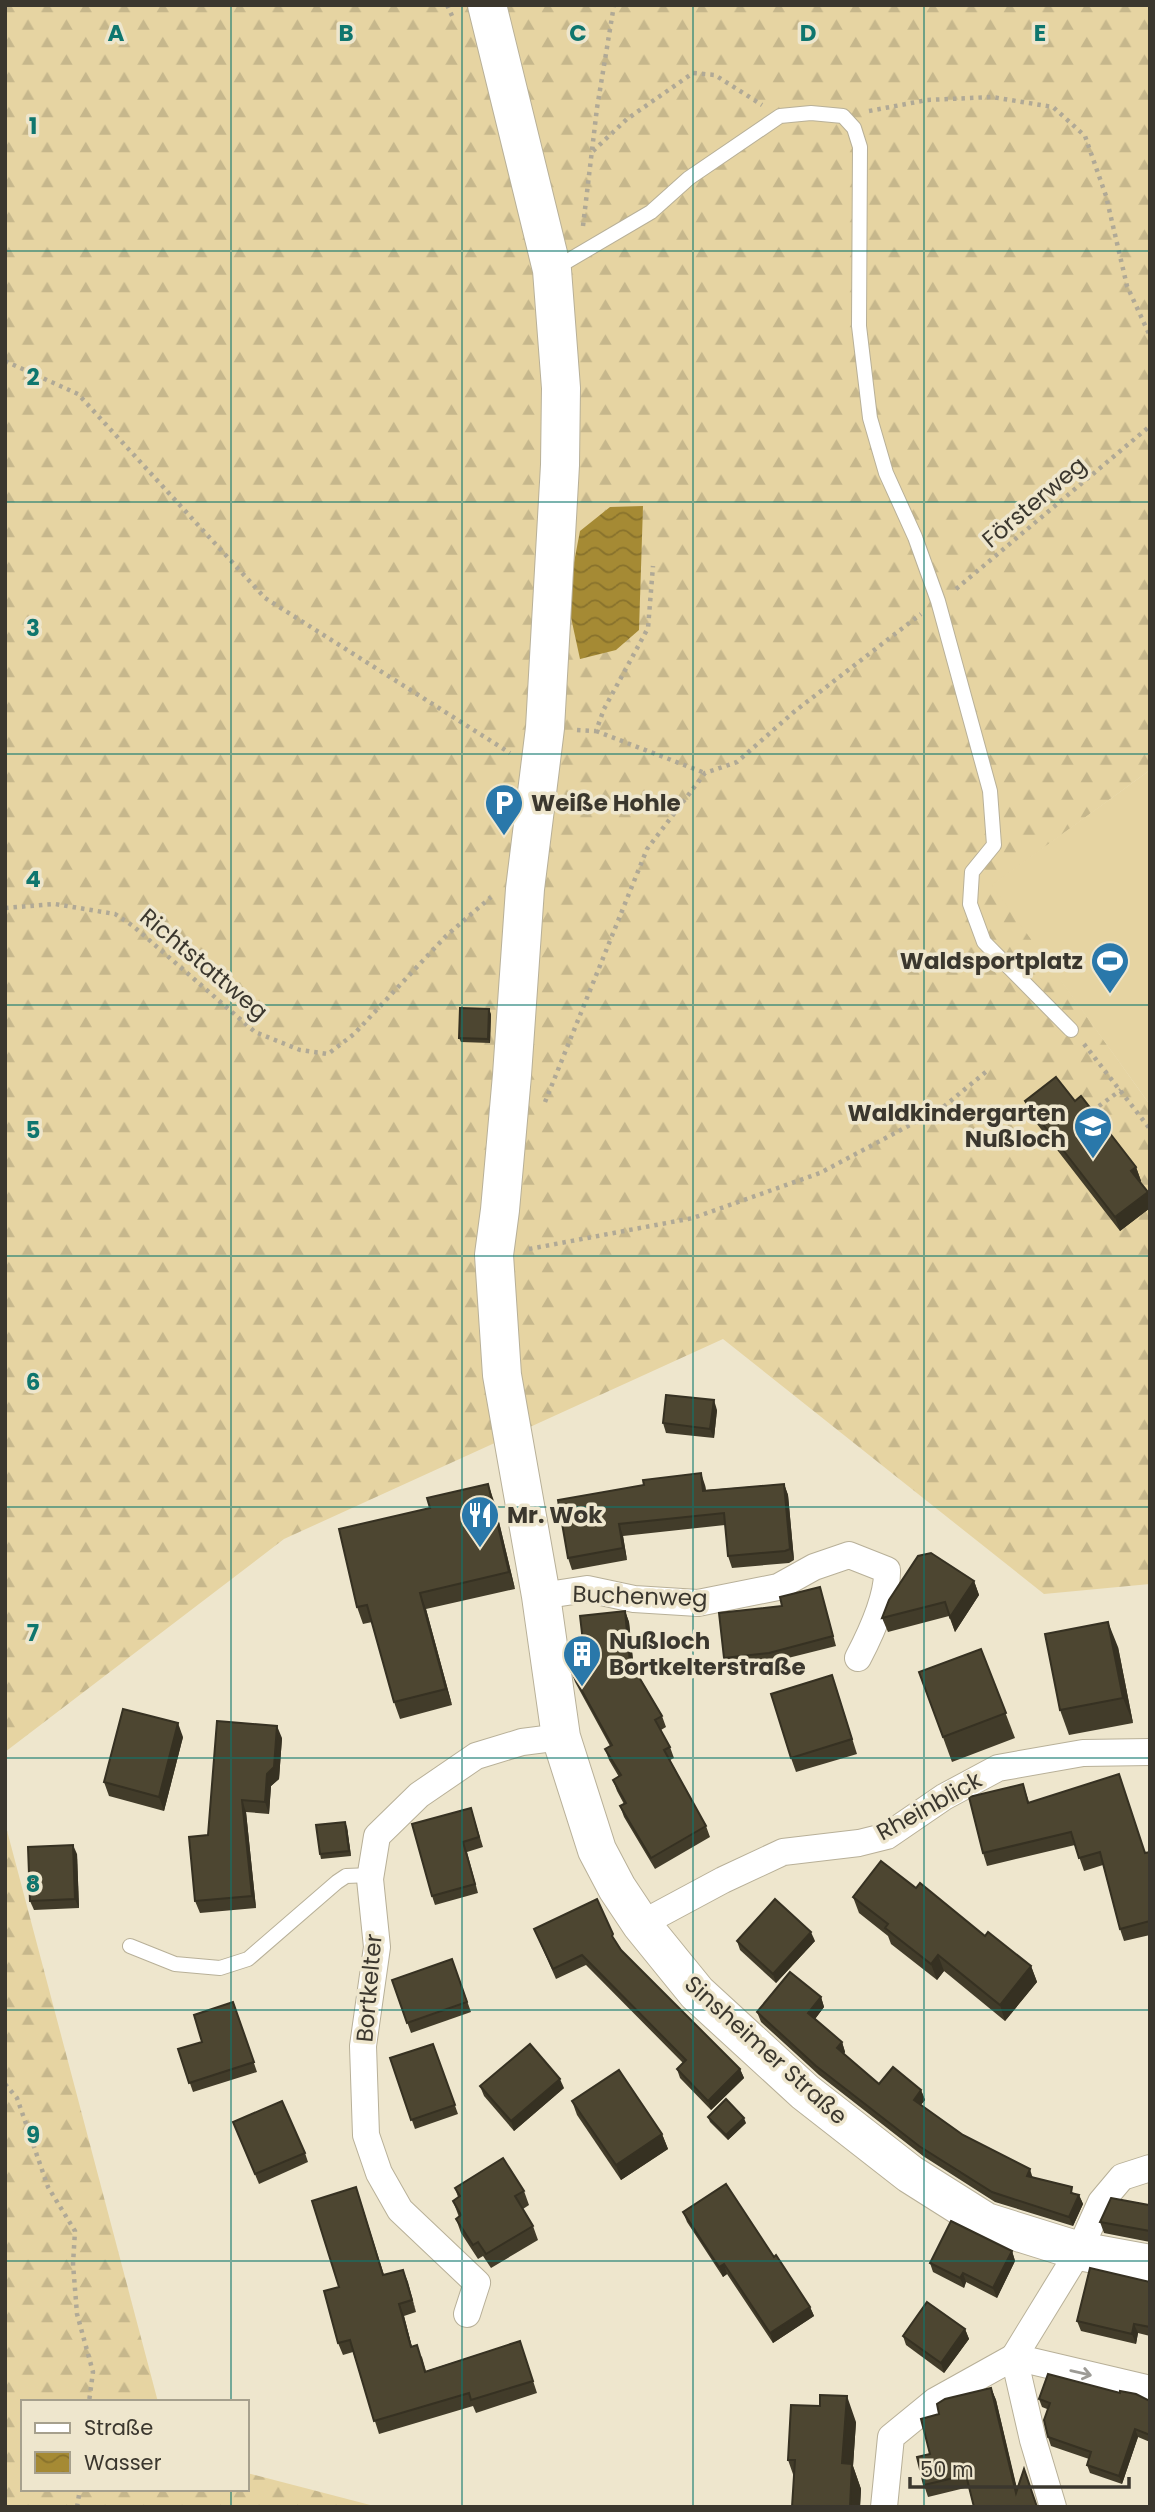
<svg xmlns="http://www.w3.org/2000/svg" width="1155" height="2512" viewBox="0 0 1155 2512" font-family="Poppins,sans-serif">
<defs>
<pattern id="forest-firs" width="22" height="20" patternUnits="userSpaceOnUse" patternTransform="scale(1.75)"><rect width="22" height="20" fill="#e6d4a2"/><path d="M5 1l3.5 6h-7zM16 11l3.5 6h-7z" fill="#c6b78c"/></pattern>
<pattern id="water-waves" width="16" height="10" patternUnits="userSpaceOnUse" patternTransform="scale(1.75)"><rect width="16" height="10" fill="#a58a34"/><path d="M0 5q4-4 8 0t8 0" fill="none" stroke="#88722c"/></pattern>
</defs>
<rect width="100%" height="100%" fill="#eee6cd"/>
<g fill="url(#forest-firs)">
<polygon points="5,5 1150,5 1150,770 993,885 1150,1105 1150,1584 1044,1594 723,1339 284,1539 5,1752"/>
<polygon points="5,1823 158,2402 23,2402 23,2489 247,2489 247,2473 378,2507 5,2507"/>
</g>
<polygon fill="#e6d4a2" points="1150,770 1150,1105 992,885"/>
<polygon fill="url(#water-waves)" points="643,506 639,630 616,650 580,659 567,599 580,531 610,507"/>
<g fill="none" stroke-linecap="round" stroke-linejoin="round">
<defs>
<g id="lane">
<polyline points="554,269 651,212 689,178 780,116 811,113 843,116 854,128 860,147 859,326 870,418 886,473 915,537 938,601 990,791 994,845 972,872 970,904 984,942 1071,1030"/>
<polyline points="130,1946 175,1964 220,1968 248,1959 337,1882 346,1876 371,1875"/>
</g>
<g id="street">
<path d="M541 1596 587 1589 634 1599 698 1603 778 1587 814 1567 849 1555 887 1570C888 1596 870 1635 858 1658"/>
<polyline points="641,1924 723,1880 783,1852 859,1843 887,1836 944,1797 998,1768 1083,1753 1150,1752"/>
<polyline points="467,2314 477,2283 400,2210 379,2173 366,2135 363,2046 377,1947 370,1879 377,1836 419,1795 476,1756 522,1742 561,1737"/>
<polyline points="1014,2357 1150,2389"/>
<polyline points="884,2507 891,2437 935,2401 1014,2357"/>
<polyline points="1053,2507 1033,2440 1014,2357 1079,2251 1101,2202 1122,2177 1150,2168"/>
</g>
<polyline id="secondary" points="487,5 552,270 561,388 560,465 545,728 525,889 512,1075 500,1210 494,1255 502,1375 541,1596 561,1737 597,1850 617,1888 641,1924 697,1993 805,2092 910,2174 986,2222 1079,2251 1150,2264"/>
</defs>
<use href="#lane" stroke="#b8b098" stroke-width="16"/>
<use href="#street" stroke="#b8b098" stroke-width="28"/>
<use href="#secondary" stroke="#b8b098" stroke-width="40"/>
<g stroke="#b0a996" stroke-width="4.5" stroke-dasharray="3.5 5" stroke-linecap="butt">
<polyline points="447,5 454,20"/>
<polyline points="869,111 927,100 992,97 1053,107 1085,136 1106,196 1127,286 1150,336"/>
<polyline points="593,151 627,119 693,73 715,75 762,105"/>
<polyline points="583,226 597,108 614,5"/>
<polyline points="5,361 78,394 265,598 510,753"/>
<polyline points="956,589 1150,426"/>
<polyline points="577,730 596,731 604,709 648,628 653,566"/>
<polyline points="596,731 705,773"/>
<polyline points="5,908 55,904 115,914 133,926 255,1032 300,1050 328,1054 354,1034 446,936 491,897"/>
<polyline points="1084,1044 1150,1129"/>
<polyline points="545,1102 647,849 705,773 737,762 795,711 921,614"/>
<polyline points="1092,1111 1121,1090"/>
<polyline points="529,1249 693,1218 820,1173 942,1108 987,1071"/>
<polyline points="5,2084 17,2098 48,2187 75,2231 73,2264 77,2314 93,2372 89,2402"/>
<polyline points="77,2507 80,2489"/>
</g>
<use href="#lane" stroke="#fff" stroke-width="14"/>
<use href="#street" stroke="#fff" stroke-width="26"/>
<use href="#secondary" stroke="#fff" stroke-width="38"/>
</g>
<g fill="#423c2a">
<polygon points="491,1014 490,1043 461,1042 459,1038"/>
<polygon points="1025,1101 1075,1101 1136,1167 1141,1181 1140,1182 1148,1192 1150,1198 1150,1208 1120,1231 1030,1115"/>
<polygon points="717,1410 714,1438 666,1433 663,1423"/>
<polygon points="784,1484 788,1495 794,1560 789,1563 732,1568 728,1556 725,1525 623,1536 627,1560 572,1570 568,1558 558,1500 705,1485 706,1490"/>
<polygon points="494,1501 515,1589 426,1609 452,1705 400,1719 394,1702 372,1622 363,1624 357,1607"/>
<polygon points="974,1581 979,1595 955,1632 949,1616 888,1632 882,1618"/>
<polygon points="820,1587 836,1646 772,1662 727,1667 724,1658 782,1606"/>
<polygon points="625,1611 629,1622 634,1668 662,1716 666,1727 661,1730 670,1747 674,1758 670,1760 706,1826 710,1837 655,1869 624,1817 620,1806 624,1804 617,1791 613,1780 619,1777 609,1760 605,1749 610,1746 575,1682 571,1671 586,1668"/>
<polygon points="1118,1647 1133,1723 1069,1735 1060,1710"/>
<polygon points="981,1649 1015,1738 952,1762 919,1672"/>
<polygon points="837,1690 857,1754 796,1772 791,1758"/>
<polygon points="183,1737 164,1811 109,1796 104,1782"/>
<polygon points="282,1738 279,1779 271,1786 269,1814 246,1812 256,1908 200,1913 195,1901 208,1835"/>
<polygon points="1023,1784 1029,1802 1145,1853 1150,1852 1150,1935 1124,1941 1120,1929 1103,1865 1084,1871 1075,1845 987,1866 983,1853"/>
<polygon points="471,1808 483,1847 467,1852 478,1893 435,1905 432,1896"/>
<polygon points="347,1827 351,1856 321,1859 320,1854"/>
<polygon points="77,1854 79,1908 34,1910 30,1901"/>
<polygon points="853,1897 985,1936 1031,1966 1037,1982 1005,2021 944,1971 937,1980 891,1944 888,1936 859,1913"/>
<polygon points="534,1929 617,1944 621,1950 740,2069 744,2078 711,2110 680,2078 677,2069 683,2063 586,1965 556,1979"/>
<polygon points="737,1941 815,1941 776,1983 740,1950"/>
<polygon points="452,1959 471,2012 411,2033 392,1980"/>
<polygon points="821,1997 824,2007 815,2019 842,2042 845,2052 844,2054 879,2084 921,2090 925,2100 921,2105 963,2135 1033,2177 1079,2195 1083,2204 1073,2226 995,2202 923,2156 819,2075 761,2022 757,2012"/>
<polygon points="233,2002 257,2072 193,2092 178,2049 202,2042"/>
<polygon points="433,2044 458,2114 415,2129 390,2058"/>
<polygon points="480,2086 564,2088 514,2131 484,2096"/>
<polygon points="572,2101 662,2134 668,2149 621,2180 577,2115"/>
<polygon points="708,2117 746,2123 728,2140 710,2122"/>
<polygon points="233,2122 305,2153 308,2162 259,2184"/>
<polygon points="455,2188 524,2191 529,2205 523,2209 533,2226 538,2240 491,2268 483,2256 478,2259 461,2233 456,2219 459,2217 453,2201 458,2197"/>
<polygon points="360,2199 384,2275 403,2270 416,2312 404,2316 412,2347 422,2357 426,2371 520,2341 537,2393 476,2413 473,2406 379,2434 353,2352 343,2355 338,2343 339,2287"/>
<polygon points="1150,2202 1150,2242 1104,2233 1100,2222 1149,2205"/>
<polygon points="683,2212 774,2257 810,2307 814,2316 773,2343 727,2274 723,2277 687,2222"/>
<polygon points="1012,2251 1015,2261 997,2298 966,2282 964,2288 933,2272 930,2263"/>
<polygon points="1150,2282 1150,2336 1138,2333 1136,2344 1081,2331 1077,2321"/>
<polygon points="965,2329 969,2339 944,2373 906,2345 903,2336"/>
<polygon points="991,2388 996,2400 1017,2490 1037,2507 969,2487 928,2497 924,2485 939,2414"/>
<polygon points="1039,2399 1150,2401 1150,2442 1138,2437 1122,2484 1090,2473 1087,2465 1089,2459 1051,2446 1048,2437 1047,2409 1042,2407"/>
<polygon points="856,2422 853,2466 861,2489 860,2507 792,2507 794,2477 788,2460"/>
</g>
<g fill="#363122">
<polygon points="489,1009 491,1014 490,1043 488,1039"/>
<polygon points="1136,1167 1141,1181 1136,1185 1131,1171"/>
<polygon points="1148,1192 1150,1198 1150,1208 1120,1231 1115,1217"/>
<polygon points="714,1400 717,1410 714,1438 710,1429"/>
<polygon points="701,1473 705,1485 707,1502 703,1491"/>
<polygon points="488,1484 494,1501 515,1589 509,1572"/>
<polygon points="784,1484 788,1495 794,1560 790,1549"/>
<polygon points="619,1524 623,1536 627,1560 623,1548"/>
<polygon points="974,1581 979,1595 955,1632 950,1617"/>
<polygon points="420,1593 426,1609 452,1705 446,1689"/>
<polygon points="625,1611 629,1622 634,1673 630,1662"/>
<polygon points="1108,1622 1118,1647 1133,1723 1123,1698"/>
<polygon points="178,1723 183,1737 164,1811 159,1797"/>
<polygon points="277,1726 282,1738 279,1779 271,1786 269,1814 265,1802 267,1774"/>
<polygon points="242,1800 246,1812 256,1908 252,1896"/>
<polygon points="345,1822 347,1827 351,1856 349,1851"/>
<polygon points="73,1845 77,1854 79,1908 75,1899"/>
<polygon points="811,1932 815,1941 776,1983 773,1974"/>
<polygon points="938,1955 944,1971 937,1980 931,1964"/>
<polygon points="1031,1966 1037,1982 1005,2021 1000,2005"/>
<polygon points="821,1997 824,2007 812,2023 808,2013"/>
<polygon points="842,2042 845,2052 841,2057 837,2048"/>
<polygon points="740,2069 744,2078 711,2110 708,2101"/>
<polygon points="560,2079 564,2088 514,2131 511,2121"/>
<polygon points="921,2090 925,2100 917,2109 914,2100"/>
<polygon points="744,2118 746,2123 728,2140 726,2135"/>
<polygon points="662,2134 668,2149 621,2180 616,2165"/>
<polygon points="1030,2169 1033,2179 1027,2176"/>
<polygon points="1079,2195 1083,2204 1073,2226 1069,2217"/>
<polygon points="1012,2251 1015,2261 997,2298 993,2288"/>
<polygon points="724,2264 727,2274 723,2277 719,2267"/>
<polygon points="403,2270 408,2282 416,2312 412,2300"/>
<polygon points="963,2273 966,2282 964,2288 960,2278"/>
<polygon points="399,2304 404,2316 415,2359 411,2347"/>
<polygon points="810,2307 814,2316 773,2343 770,2333"/>
<polygon points="1134,2324 1138,2333 1136,2344 1132,2334"/>
<polygon points="965,2329 969,2339 944,2373 941,2363"/>
<polygon points="991,2388 996,2400 1021,2505 1016,2493"/>
<polygon points="847,2396 856,2422 853,2466 861,2489 860,2507 850,2507 842,2463"/>
<polygon points="1135,2429 1138,2437 1122,2484 1119,2476"/>
</g>
<g fill="#4d4631" stroke="#363122" stroke-width="2">
<polygon points="460,1008 489,1009 488,1039 459,1038"/>
<polygon points="1056,1077 1075,1101 1081,1096 1136,1167 1131,1171 1148,1192 1115,1217 1025,1101"/>
<polygon points="666,1395 714,1400 710,1429 663,1423"/>
<polygon points="701,1473 703,1491 784,1484 790,1549 785,1551 728,1556 724,1513 619,1524 623,1548 568,1558 558,1500 644,1485 643,1480"/>
<polygon points="488,1484 509,1572 420,1593 446,1689 394,1702 367,1605 357,1607 339,1529 430,1508 427,1498"/>
<polygon points="931,1553 974,1581 950,1617 945,1602 882,1618 889,1600 918,1556"/>
<polygon points="820,1587 833,1636 769,1653 724,1658 719,1613 782,1606 780,1597"/>
<polygon points="625,1611 630,1662 662,1716 655,1720 670,1747 664,1750 706,1826 651,1858 620,1806 626,1803 613,1780 621,1775 605,1749 612,1745 571,1671 586,1668 580,1616"/>
<polygon points="1108,1622 1123,1698 1060,1710 1045,1634"/>
<polygon points="981,1649 1006,1713 943,1737 919,1672"/>
<polygon points="832,1675 852,1739 791,1758 771,1694"/>
<polygon points="123,1709 178,1723 159,1797 104,1782"/>
<polygon points="217,1721 277,1726 274,1767 267,1774 265,1802 242,1800 252,1896 195,1901 189,1837 208,1835"/>
<polygon points="1119,1774 1145,1853 1150,1852 1150,1921 1120,1929 1100,1852 1079,1858 1071,1832 983,1853 969,1797 1023,1784 1028,1803"/>
<polygon points="471,1808 479,1837 463,1842 475,1884 432,1896 412,1824"/>
<polygon points="345,1822 349,1851 320,1854 316,1825"/>
<polygon points="73,1845 75,1899 30,1901 28,1847"/>
<polygon points="881,1861 916,1888 920,1883 985,1936 988,1932 1031,1966 1000,2005 938,1955 931,1964 885,1928 888,1924 853,1897"/>
<polygon points="597,1899 613,1934 612,1936 621,1950 740,2069 708,2101 677,2069 686,2060 582,1955 553,1969 534,1929"/>
<polygon points="775,1899 811,1932 773,1974 737,1941"/>
<polygon points="452,1959 467,2002 407,2023 392,1980"/>
<polygon points="790,1972 821,1997 808,2013 842,2042 837,2048 879,2084 893,2067 921,2090 914,2100 963,2135 1030,2169 1027,2176 1072,2187 1071,2193 1079,2195 1069,2217 992,2192 919,2146 816,2066 757,2012"/>
<polygon points="233,2002 254,2062 189,2083 178,2049 202,2042 194,2015"/>
<polygon points="433,2044 455,2105 411,2120 390,2058"/>
<polygon points="530,2044 560,2079 511,2121 480,2086"/>
<polygon points="619,2070 662,2134 616,2165 572,2101"/>
<polygon points="726,2099 744,2118 726,2135 708,2117"/>
<polygon points="282,2101 305,2153 255,2174 233,2122"/>
<polygon points="503,2158 524,2191 515,2196 533,2226 486,2254 478,2242 473,2245 456,2219 461,2215 453,2201 460,2196 455,2188"/>
<polygon points="726,2184 774,2257 776,2255 810,2307 770,2333 724,2264 719,2267 683,2212"/>
<polygon points="356,2187 383,2275 403,2270 412,2300 399,2304 411,2347 417,2345 425,2372 520,2341 533,2381 471,2400 469,2393 374,2421 350,2340 338,2343 324,2291 339,2287 312,2201"/>
<polygon points="1111,2198 1149,2205 1150,2202 1150,2231 1100,2222"/>
<polygon points="951,2221 1012,2251 993,2288 963,2273 960,2278 930,2263"/>
<polygon points="1090,2268 1150,2282 1150,2327 1134,2324 1132,2334 1077,2321"/>
<polygon points="927,2302 965,2329 941,2363 903,2336"/>
<polygon points="1048,2374 1120,2393 1120,2391 1136,2394 1150,2401 1150,2435 1135,2429 1119,2476 1087,2465 1091,2452 1048,2437 1044,2420 1050,2403 1039,2399"/>
<polygon points="991,2388 1016,2493 1024,2469 1037,2507 974,2507 966,2475 924,2485 917,2457 930,2454 921,2419 939,2414 937,2404 945,2399"/>
<polygon points="820,2395 847,2396 842,2463 852,2464 850,2507 792,2507 795,2460 788,2460 791,2405 820,2406"/>
</g>
<defs><path id="oneway-shaft" d="M-6 0H5M1.5-3L5.5 0L1.5 3" fill="none" stroke-width="1.6" stroke-linecap="round" stroke-linejoin="round" transform="scale(1.75)"/></defs>
<use stroke="#9d9b96" href="#oneway-shaft" transform="translate(1081 2373) rotate(13)"/>
<path fill="none" stroke="#0f766e" stroke-width="2" stroke-opacity="0.55" d="M231 5V2402M462 5V2507M693 5V2507M924 5V2507M5 251H1150M5 502H1150M5 754H1150M5 1005H1150M5 1256H1150M5 1507H1150M5 1758H1150M5 2010H1150M5 2261H1150M231 2489V2507"/>
<defs>
<symbol id="parking-pin" viewBox="-11 -11 22 30"><path d="M0 17L-7.5 6A9.5 9.5 0 1 1 7.5 6Z" fill="#2a78aa" stroke="#eee6cd"/><path d="M-3.5-5.5H1a3.5 3.5 0 0 1 0 7H-1V5.5H-3.5ZM-1-3.4V-.6H.8a1.4 1.4 0 0 0 0-2.8Z" fill="#fff"/></symbol>
<symbol id="stadium-pin" viewBox="-11 -11 22 30"><path d="M0 17L-7.5 6A9.5 9.5 0 1 1 7.5 6Z" fill="#2a78aa" stroke="#eee6cd"/><path d="M0-5a6.5 5 0 1 0 0 10a6.5 5 0 1 0 0-10ZM-3.5-1.8h7v3.6h-7Z" fill="#fff"/></symbol>
<symbol id="school-pin" viewBox="-11 -11 22 30"><path d="M0 17L-7.5 6A9.5 9.5 0 1 1 7.5 6Z" fill="#2a78aa" stroke="#eee6cd"/><path d="M0-5L7-2L0 1L-7-2ZM-4 1L0 2.5L4 1V4Q0 6-4 4Z" fill="#fff"/></symbol>
<symbol id="restaurant-pin" viewBox="-11 -11 22 30"><path d="M0 17L-7.5 6A9.5 9.5 0 1 1 7.5 6Z" fill="#2a78aa" stroke="#eee6cd"/><path d="M-5-6h1v4h1v-4h1v4h1v-4h1v5L-1.5 .5V6h-2V.5L-5-1ZM5-6V6H3V1.5H1.5Q1.5-4 5-6Z" fill="#fff"/></symbol>
<symbol id="building-pin" viewBox="-11 -11 22 30"><path d="M0 17L-7.5 6A9.5 9.5 0 1 1 7.5 6Z" fill="#2a78aa" stroke="#eee6cd"/><path d="M-4-6H4V6H1V3H-1V6H-4ZM-2.5-4.3h1.7v1.8h-1.7ZM.8-4.3h1.7v1.8H.8ZM-2.5-1h1.7V.8h-1.7ZM.8-1h1.7V.8H.8Z" fill="#fff"/></symbol>
</defs>
<g fill-rule="evenodd">
<use href="#parking-pin" x="482" y="781" width="44" height="60"/>
<use href="#stadium-pin" x="1088" y="939" width="44" height="60"/>
<use href="#school-pin" x="1071" y="1104" width="44" height="60"/>
<use href="#restaurant-pin" x="458" y="1493" width="44" height="60"/>
<use href="#building-pin" x="560" y="1632" width="44" height="60"/>
</g>
<g text-anchor="middle" stroke-width="7" stroke-linejoin="round" paint-order="stroke">
<g font-size="23" fill="#3b372e" stroke="#eee6cd">
<text transform="translate(1034 502) rotate(-40)" y="8">Försterweg</text>
<text transform="translate(204 964) rotate(40)" y="8">Richtstattweg</text>
<text transform="translate(640 1596) rotate(2)" y="8">Buchenweg</text>
<text transform="translate(929 1806) rotate(-29)" y="8">Rheinblick</text>
<text transform="translate(369 1988) rotate(-85)" y="8">Bortkelter</text>
<text transform="translate(766 2050) rotate(42)" y="8">Sinsheimer Straße</text>
</g>
<g font-size="23" font-weight="bold" fill="#3b372e" stroke="#eee6cd" text-anchor="start">
<text x="531" y="811">Weiße Hohle</text>
<text x="1083" y="969" text-anchor="end">Waldsportplatz</text>
<text x="1066" y="1121" text-anchor="end">Waldkindergarten<tspan x="1066" dy="26">Nußloch</tspan></text>
<text x="507" y="1523">Mr. Wok</text>
<text x="609" y="1649">Nußloch<tspan x="609" dy="26">Bortkelterstraße</tspan></text>
</g>
</g>
<g font-size="23" text-anchor="middle" font-weight="bold" fill="#0f766e" stroke="#eee6cd" stroke-width="7" stroke-linejoin="round" paint-order="stroke">
<text x="116" y="41">A</text>
<text x="346" y="41">B</text>
<text x="578" y="41">C</text>
<text x="808" y="41">D</text>
<text x="1040" y="41">E</text>
<text x="33" y="134">1</text>
<text x="33" y="385">2</text>
<text x="33" y="636">3</text>
<text x="33" y="887">4</text>
<text x="33" y="1138">5</text>
<text x="33" y="1390">6</text>
<text x="33" y="1641">7</text>
<text x="33" y="1892">8</text>
<text x="33" y="2143">9</text>
</g>
<rect width="1155" height="2512" fill="none" stroke="#3b372e" stroke-width="14"/>
<rect x="21" y="2400" width="228" height="91" fill="#eee6cd" stroke="#a6a08d" stroke-width="2"/>
<rect x="35" y="2423" width="35" height="10" fill="#ffffff" stroke="#a6a08d" stroke-width="2"/>
<text x="84" y="2435" font-size="21" fill="#3b372e">Straße</text>
<rect x="35" y="2452" width="35" height="21" fill="url(#water-waves)" stroke="#a6a08d" stroke-width="2"/>
<text x="84" y="2470" font-size="21" fill="#3b372e">Wasser</text>
<path d="M910 2477v10h219v-10" fill="none" stroke="#3b372e" stroke-width="3.5"/>
<text x="920" y="2477" font-size="21" fill="#3b372e" stroke="#eee6cd" stroke-width="5" paint-order="stroke">50 m</text>
</svg>
